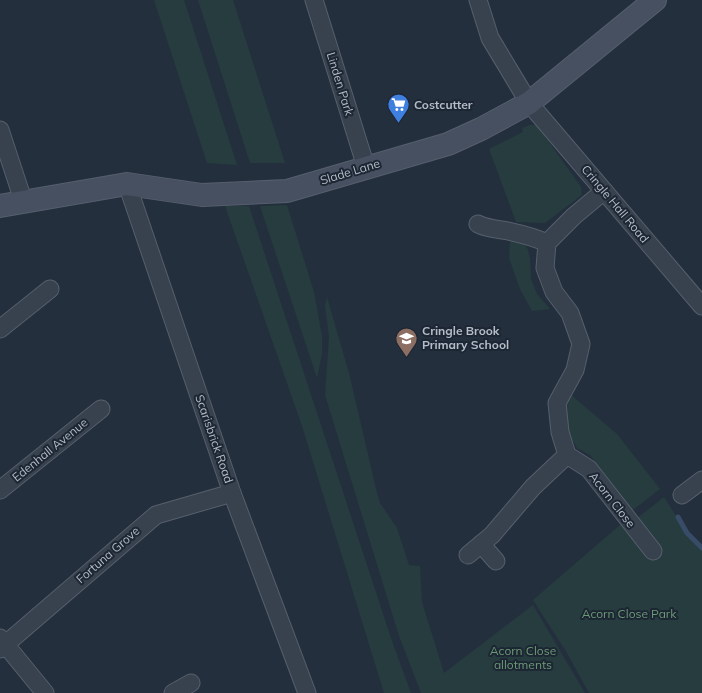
<svg xmlns="http://www.w3.org/2000/svg" width="702" height="693" viewBox="0 0 702 693" font-family="Mulish,sans-serif">
<rect width="100%" height="100%" fill="#242f3e"/>
<g fill="#263c3f">
<polygon points="154,0 184,0 237,165 207,163"/>
<polygon points="198,0 233,0 285,163 250,163"/>
<polygon points="530,125 537,125 581,187 582,195 545,223 516,222 489,149 523,132 522,128"/>
<polygon points="287,205 314,292 322,336 322,354 317,378 260,206"/>
<polygon points="225,206 249,206 392,641 411,693 384,693 302,426"/>
<polygon points="510,239 523,241 528,250 530,258 531,279 537,294 550,309 532,311 520,289 509,258"/>
<polygon points="327,297 349,373 378,497 380,503 397,528 409,565 420,566 422,602 444,673 533,605 585,693 421,693 399,636 325,395 329,337 325,306"/>
<polygon points="570,394 617,434 660,489 633,510 590,455 577,448 569,433 566,409"/>
<polygon points="664,497 687,533 702,548 702,693 589,693 567,653 533,600 620,525 631,523"/>
</g>
<g fill="none" stroke-linecap="round" stroke-linejoin="round">
<polyline stroke="#394c67" stroke-width="5" points="678,517 687,533 702,548"/>
<defs>
<g id="street">
<polyline points="314,0 366,167"/>
<polyline points="478,0 490,38 529,103 702,306"/>
<polyline points="0,130 24,203"/>
<polyline points="127,184 232,493 307,693"/>
<path d="M478 224C488 229 498 229 508 231 522 234 534 237 547 243"/>
<polyline points="0,329 50,289"/>
<polyline points="567,455 589,469 653,551"/>
<polyline points="0,490 101,409"/>
<polyline points="682,495 702,480"/>
<polyline points="481,544 496,561"/>
<polyline points="468,555 492,535 533,487 567,455 560,432 557,403 575,370 581,344 570,313 554,292 545,268 547,243 574,216 604,191"/>
<polyline points="0,638 45,693"/>
<polyline points="0,649 156,515 232,493"/>
<polyline points="173,693 191,683"/>
</g>
<polyline id="secondary" points="0,206 127,184 202,195 287,191 448,144 481,129 529,103 655,0"/>
</defs>
<use href="#street" stroke="#565f6c" stroke-width="19"/>
<use href="#secondary" stroke="#565f6c" stroke-width="24"/>
<use href="#street" stroke="#38414e" stroke-width="17"/>
<use href="#secondary" stroke="#465061" stroke-width="22"/>
</g>
<defs>
<symbol id="supermarket-pin" viewBox="-11 -11 22 30"><path d="M0 17L-7.5 6A9.5 9.5 0 1 1 7.5 6Z" fill="#3f7fe0" stroke="#1d2633"/><path d="M-6-5.5h2.5l.6 2H6L4.5 2H-2.5L-4.4-4H-6ZM-1.5 3.2a1.3 1.3 0 1 0 .1 0ZM3 3.2a1.3 1.3 0 1 0 .1 0Z" fill="#fff"/></symbol>
<symbol id="school-pin" viewBox="-11 -11 22 30"><path d="M0 17L-7.5 6A9.5 9.5 0 1 1 7.5 6Z" fill="#8d6e63" stroke="#1d2633"/><path d="M0-5L7-2L0 1L-7-2ZM-4 1L0 2.5L4 1V4Q0 6-4 4Z" fill="#fff"/></symbol>
</defs>
<g fill-rule="evenodd">
<use href="#supermarket-pin" x="386" y="92" width="25" height="34"/>
<use href="#school-pin" x="394" y="326" width="25" height="34"/>
</g>
<g text-anchor="middle" stroke-width="4" stroke-linejoin="round" paint-order="stroke">
<g font-size="12" fill="#b4bcc9" stroke="#1d2633">
<text transform="translate(340 84) rotate(73)" y="4">Linden Park</text>
<text transform="translate(350 172) rotate(-17)" y="4">Slade Lane</text>
<text transform="translate(615 204) rotate(50)" y="4">Cringle Hall Road</text>
<text transform="translate(214 439) rotate(71)" y="4">Scarisbrick Road</text>
<text transform="translate(50 450) rotate(-39)" y="4">Edenhall Avenue</text>
<text transform="translate(612 500) rotate(52)" y="4">Acorn Close</text>
<text transform="translate(108 555) rotate(-41)" y="4">Fortuna Grove</text>
</g>
<g font-size="12" font-weight="bold" fill="#b4bcc9" stroke="#1d2633" text-anchor="start">
<text x="414" y="109">Costcutter</text>
<text x="422" y="335">Cringle Brook<tspan x="422" dy="14">Primary School</tspan></text>
</g>
<g font-size="12" fill="#6b9a76" stroke="#1d2633">
<text x="629" y="618">Acorn Close Park</text>
<text x="523" y="655">Acorn Close<tspan x="523" dy="14">allotments</tspan></text>
</g>
</g>
</svg>
